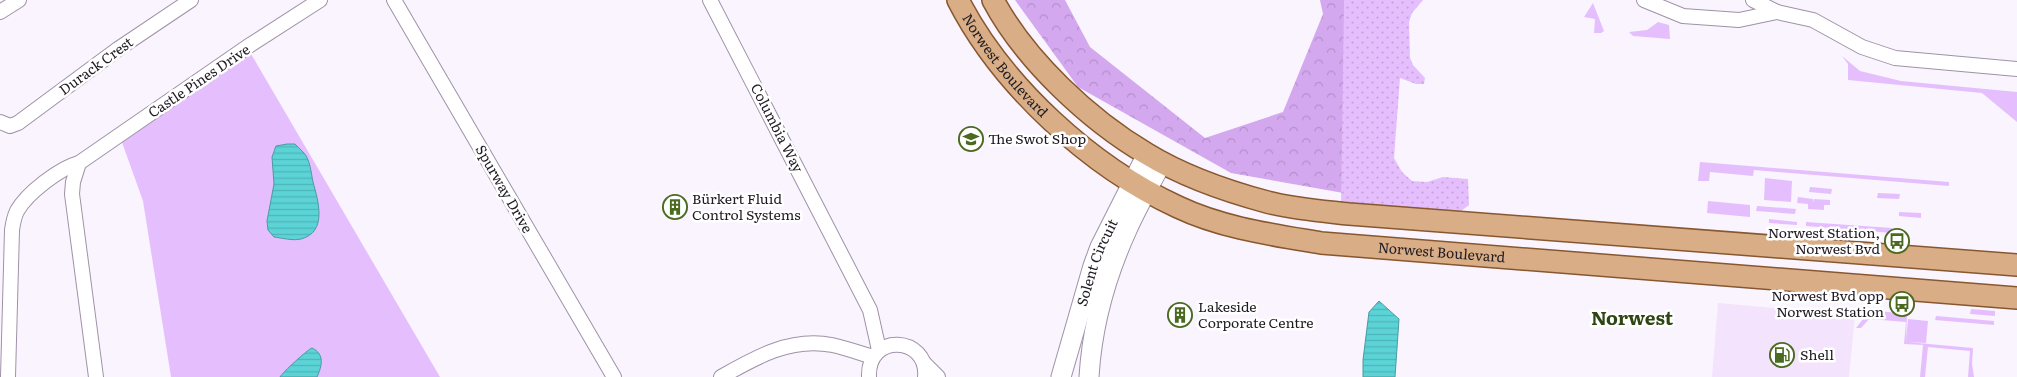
<svg xmlns="http://www.w3.org/2000/svg" width="2017" height="377" viewBox="0 0 2017 377" font-family="Literata,serif">
<defs>
<pattern id="forest-crowns" width="20" height="18" patternUnits="userSpaceOnUse" patternTransform="scale(1.25)"><rect width="20" height="18" fill="#d3a8ee"/><path d="M2 6a3 3 0 1 1 6 0M12 15a3 3 0 1 1 6 0" fill="none" stroke="#b590cc"/></pattern>
<pattern id="park-dots" width="8" height="8" patternUnits="userSpaceOnUse" patternTransform="scale(1.25)"><rect width="8" height="8" fill="#e5bffd"/><path d="M2 2h.1M6 6h.1" fill="none" stroke="#c4a4d9" stroke-width="1.8" stroke-linecap="round"/></pattern>
<pattern id="water-rules" width="6" height="5" patternUnits="userSpaceOnUse" patternTransform="scale(1.25)"><rect width="6" height="5" fill="#5bd3d7"/><path d="M0 2.5h6" fill="none" stroke="#4fb5b8"/></pattern>
</defs>
<rect width="100%" height="100%" fill="#faf4fe"/>
<polygon fill="#f3e3fd" points="1718,303 1855,315 1849,377 1712,377"/>
<g fill="#e5bffd">
<polygon points="1593,3 1604,31 1601,33 1594,33 1595,19 1584,17"/>
<polygon points="1658,22 1669,25 1670,39 1633,36 1629,32 1647,30"/>
<polygon points="247,47 440,377 171,377 143,201 119,134"/>
<polygon points="1842,56 1860,71 1901,81 2017,92 2017,122 1982,93 1848,80 1848,64"/>
<polygon points="1700,162 1949,182 1949,186 1754,170 1753,176 1710,172 1709,181 1698,181"/>
<polygon points="1765,178 1792,181 1791,202 1764,200"/>
<polygon points="1810,187 1832,189 1831,194 1809,192"/>
<polygon points="1878,193 1900,194 1899,199 1877,198"/>
<polygon points="1798,197 1813,199 1814,202 1814,199 1830,200 1830,205 1824,205 1824,210 1808,209 1808,204 1797,203"/>
<polygon points="1708,201 1750,205 1750,217 1707,213"/>
<polygon points="1757,206 1796,209 1795,214 1756,211"/>
<polygon points="1899,212 1921,213 1921,218 1899,216"/>
<polygon points="1769,219 1797,222 1797,225 1769,223"/>
<polygon points="1806,222 1892,228 1892,233 1806,226"/>
<polygon points="1971,309 1995,311 1995,316 1970,314"/>
<polygon points="1879,311 1907,314 1906,342 1908,319 1928,321 1926,343 1907,342 1973,348 1972,364 1974,377 1968,377 1970,351 1928,347 1925,377 1920,377 1923,345 1904,344 1906,322 1869,319 1861,328 1856,328 1867,314"/>
<polygon points="1936,316 1994,321 1994,325 1935,320"/>
</g>
<polygon fill="url(#forest-crowns)" points="1015,0 1065,0 1090,47 1205,138 1283,112 1323,14 1320,0 1361,0 1400,203 1231,173 1078,87"/>
<polygon fill="url(#park-dots)" points="1344,0 1423,0 1412,13 1409,22 1410,58 1413,65 1425,78 1424,84 1416,84 1400,78 1394,158 1402,172 1412,181 1427,182 1443,177 1468,179 1469,205 1457,214 1341,206"/>
<g fill="url(#water-rules)" stroke="#499ca1">
<path d="M287 144H295C298 147 301 150 304 153 310 160 311 172 313 182 318 200 328 232 301 239 293 241 282 238 274 237L268 230 267 221 274 184 272 157 276 146Z"/>
<polygon points="1379,301 1399,319 1395,377 1363,377 1363,360 1369,312"/>
<path d="M312 348C325 354 322 366 317 377H280C282 373 308 349 312 348Z"/>
</g>
<g fill="none" stroke-linecap="round" stroke-linejoin="round">
<defs>
<g id="street">
<polyline points="394,0 614,377"/>
<polyline points="710,0 870,310 879,350"/>
<polyline points="1644,0 1683,16 1739,20 1777,12"/>
<polyline points="1753,0 1777,12 1813,20 1862,47 1895,58 2017,69"/>
<polyline points="0,12 19,0"/>
<polyline points="0,122 10,126 18,123 118,49 191,0"/>
<polyline points="79,163 73,182 72,194 96,377"/>
<polyline points="924,363 938,377"/>
<path d="M8 377 12 230C13 223 14 217 17 211 27 193 60 168 79 163L247 47 320 0"/>
<path d="M721 377C756 357 791 337 832 345 846 348 860 353 873 357"/>
<path d="M869 377C867 332 929 336 925 377"/>
</g>
<g id="secondary">
<path id="s1" d="M1061 377 1093 266 1100 247 1147 154"/>
<path d="M1089 377C1092 327 1106 276 1127 230 1137 207 1150 185 1162 162"/>
</g>
<g id="primary">
<path id="s2" d="M958 0C1002 86 1091 167 1178 207 1222 228 1274 235 1321 243L2017 298"/>
<path d="M993 0C1025 60 1089 120 1147 154 1183 176 1226 191 1267 202 1294 209 1322 211 1349 214L2017 265"/>
</g>
</defs>
<use href="#street" stroke="#9f92a8" stroke-width="16"/>
<use href="#secondary" stroke="#9f92a8" stroke-width="21"/>
<use href="#primary" stroke="#88572f" stroke-width="24"/>
<use href="#street" stroke="#fff" stroke-width="14"/>
<use href="#secondary" stroke="#fff" stroke-width="19"/>
<use href="#primary" stroke="#d9ae86" stroke-width="21"/>
</g>
<defs>
<symbol id="school-ring" viewBox="-11 -11 22 22"><circle r="9.5" fill="#fff" stroke="#4a6a20" stroke-width="1.5"/><path d="M0-5L7-2L0 1L-7-2ZM-4 1L0 2.5L4 1V4Q0 6-4 4Z" fill="#4a6a20"/></symbol>
<symbol id="building-ring" viewBox="-11 -11 22 22"><circle r="9.5" fill="#fff" stroke="#4a6a20" stroke-width="1.5"/><path d="M-4-6H4V6H1V3H-1V6H-4ZM-2.5-4.3h1.7v1.8h-1.7ZM.8-4.3h1.7v1.8H.8ZM-2.5-1h1.7V.8h-1.7ZM.8-1h1.7V.8H.8Z" fill="#4a6a20"/></symbol>
<symbol id="bus-ring" viewBox="-11 -11 22 22"><circle r="9.5" fill="#fff" stroke="#4a6a20" stroke-width="1.5"/><path d="M-5-6H5V4H4V6H2V4H-2V6H-4V4H-5ZM-3.5-4V0h7V-4ZM-3.5 1.2v1.5H-2V1.2ZM2 1.2v1.5H3.5V1.2Z" fill="#4a6a20"/></symbol>
<symbol id="fuel-ring" viewBox="-11 -11 22 22"><circle r="9.5" fill="#fff" stroke="#4a6a20" stroke-width="1.5"/><path d="M-5.5-6h7V0h2V4h1.3V-2.5L3-4.5l.8-.8L6-3V5H2.5V1h-1V6h-7ZM-4.2-4.7v3.2H.2V-4.7Z" fill="#4a6a20"/></symbol>
</defs>
<g fill-rule="evenodd">
<use href="#school-ring" x="957" y="125" width="28" height="28"/>
<use href="#building-ring" x="661" y="193" width="28" height="28"/>
<use href="#bus-ring" x="1883" y="227" width="28" height="28"/>
<use href="#bus-ring" x="1888" y="290" width="28" height="28"/>
<use href="#building-ring" x="1166" y="301" width="28" height="28"/>
<use href="#fuel-ring" x="1768" y="341" width="28" height="28"/>
</g>
<g text-anchor="middle" stroke-width="5" stroke-linejoin="round" paint-order="stroke">
<g font-size="14" fill="#201b23" stroke="#fff">
<text dy="5" stroke="none"><textPath href="#s2" startOffset="81">Norwest Boulevard</textPath></text>
<text transform="translate(96 66) rotate(-36)" y="5">Durack Crest</text>
<text transform="translate(199 81) rotate(-34)" y="5">Castle Pines Drive</text>
<text transform="translate(777 128) rotate(63)" y="5">Columbia Way</text>
<text transform="translate(504 189) rotate(60)" y="5">Spurway Drive</text>
<text dy="5" stroke="none"><textPath href="#s2" startOffset="576">Norwest Boulevard</textPath></text>
<text dy="5" stroke="none"><textPath href="#s1" startOffset="120">Solent Circuit</textPath></text>
</g>
<g font-size="14" fill="#201b23" stroke="#fff" text-anchor="start">
<text x="988" y="144">The Swot Shop</text>
<text x="692" y="204">Bürkert Fluid<tspan x="692" dy="16">Control Systems</tspan></text>
<text x="1880" y="238" text-anchor="end">Norwest Station,<tspan x="1880" dy="16">Norwest Bvd</tspan></text>
<text x="1884" y="301" text-anchor="end">Norwest Bvd opp<tspan x="1884" dy="16">Norwest Station</tspan></text>
<text x="1198" y="312">Lakeside<tspan x="1198" dy="16">Corporate Centre</tspan></text>
<text x="1800" y="360">Shell</text>
</g>
<g font-size="19" font-weight="bold" fill="#2f4513" stroke="#fff">
<text x="1632" y="325">Norwest</text>
</g>
</g>
</svg>
